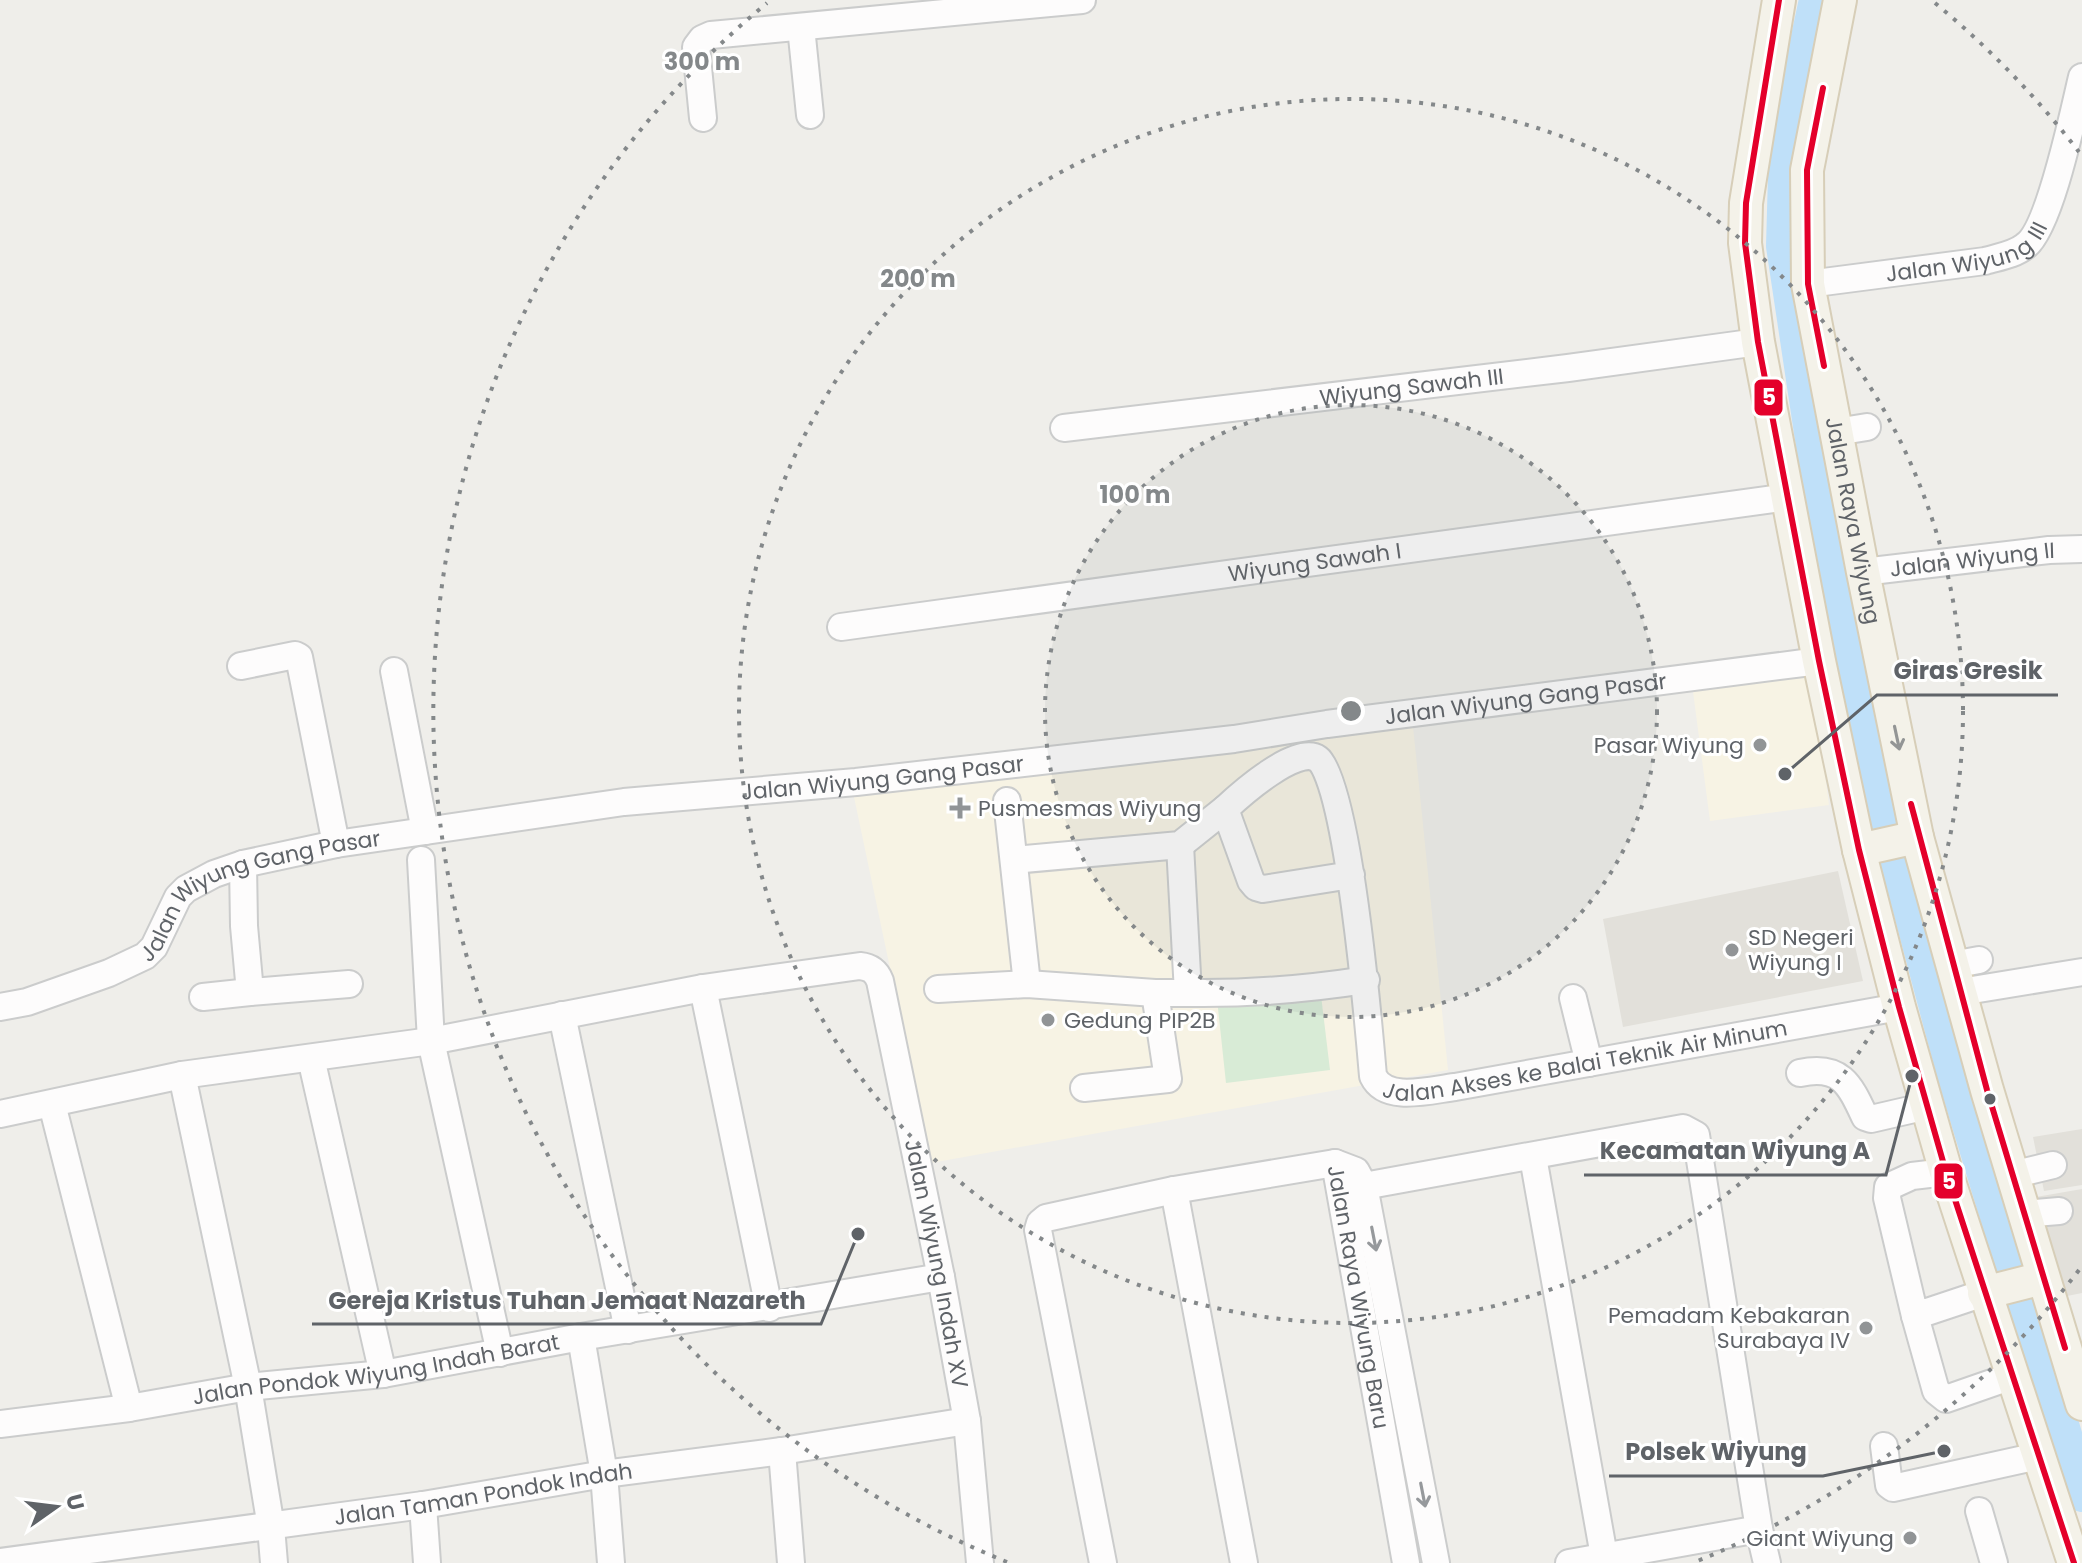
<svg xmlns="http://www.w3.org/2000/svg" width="2082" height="1563" viewBox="0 0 2082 1563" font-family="Poppins,sans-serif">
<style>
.commercial{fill:#f7f3e4}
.education{fill:#e2e0da}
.green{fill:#d8ebd6}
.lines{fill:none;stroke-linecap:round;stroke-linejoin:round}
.river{stroke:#bfe0f9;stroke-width:36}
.minor-casing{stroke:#cbcccc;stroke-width:30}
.major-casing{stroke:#d7ceb8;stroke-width:36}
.minor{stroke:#fdfcfc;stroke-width:26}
.major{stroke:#f4f2e9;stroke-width:32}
.bus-1-casing{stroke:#fff;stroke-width:12}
.bus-1{stroke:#e4002b;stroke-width:6}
.oneway{stroke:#939595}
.oneway2{stroke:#96999c}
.ring{fill:none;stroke:#84888a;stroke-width:4;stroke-dasharray:4 8}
.poi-dot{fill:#919496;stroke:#fff;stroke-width:3}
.bus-dot{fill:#5f6368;stroke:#fff;stroke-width:3}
.labels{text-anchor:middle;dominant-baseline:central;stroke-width:6;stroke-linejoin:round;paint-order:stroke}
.street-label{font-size:22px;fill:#5f6368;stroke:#fff}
.poi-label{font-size:22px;fill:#5f6368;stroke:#fff;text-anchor:end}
.centre{fill:#84888a;stroke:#fff;stroke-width:4}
.ring-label{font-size:24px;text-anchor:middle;font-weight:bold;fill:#84888a;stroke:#fff;stroke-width:6;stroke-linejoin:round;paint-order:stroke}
.leader{fill:none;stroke:#5f6368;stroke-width:3}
.callout-dot{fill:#5f6368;stroke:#fff;stroke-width:3}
.callout-label{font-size:24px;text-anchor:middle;font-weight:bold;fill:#5f6368;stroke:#fff;stroke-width:6;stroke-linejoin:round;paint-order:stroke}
.line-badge{stroke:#fff;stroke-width:3}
.badge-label{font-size:22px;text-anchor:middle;font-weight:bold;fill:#fff}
</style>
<rect width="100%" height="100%" fill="#efeeea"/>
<path class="commercial" d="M 1811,669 L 1829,805 L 1710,821 L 1692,684 Z
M 1412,716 L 1448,1070 L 931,1163 L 854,797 Z"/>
<path class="education" d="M 1838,871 L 1863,981 L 1623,1027 L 1603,919 Z
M 2082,1129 L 2082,1185 L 2044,1191 L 2033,1137 Z
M 2082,1189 L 2082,1293 L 2062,1297 L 2036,1197 Z"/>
<path class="green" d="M 1320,987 L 1330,1070 L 1226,1083 L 1217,999 Z"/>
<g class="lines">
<path class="river" d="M 1817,0 L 1787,140 L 1784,246 L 1816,459 L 1874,771 L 1955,1075 L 2082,1494"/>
<g class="minor-casing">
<g id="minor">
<path d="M 801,27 L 810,115"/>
<path d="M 703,118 L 696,47 L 702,39 L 711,35 L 1082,0"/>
<path id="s1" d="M 1808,284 L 1985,261 C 1998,257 2014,255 2025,246 C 2050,229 2074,110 2082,77"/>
<path id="s2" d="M 1064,428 L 1568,368 L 1758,342"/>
<path d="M 1836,432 L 1867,427"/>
<path id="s3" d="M 1863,572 L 2049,550 L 2082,549"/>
<path id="s4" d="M 841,627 L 1789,497"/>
<path d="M 241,666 L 295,655 L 299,657 L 336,844"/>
<path d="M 394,671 L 425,831"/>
<path d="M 1007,801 L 1027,984"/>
<path d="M 1180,845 L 1188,993 C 1248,994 1307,989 1366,980"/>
<path d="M 421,860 L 431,1041 L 500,1353"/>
<path d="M 1014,860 L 1180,845 L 1225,809"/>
<path d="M 243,864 L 244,926 L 250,992 L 349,984"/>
<path id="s5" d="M 1351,875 L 1263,889 L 1256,887 L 1251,881 L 1225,809 C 1240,795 1297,744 1318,759 C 1348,781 1369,1029 1373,1076 C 1386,1103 1430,1090 1455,1087 L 1899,1007"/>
<path d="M 1952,965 L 1979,960"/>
<path d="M 703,988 L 769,1308"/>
<path d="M 938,989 L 1027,984 L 1155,993 L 1188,993"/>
<path d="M 1960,992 L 2082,972"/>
<path d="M 203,997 L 250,992"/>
<path d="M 1573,998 L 1589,1063"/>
<path id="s6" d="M 0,1007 L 27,1002 L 109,973 L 145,956 L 154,947 L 178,897 L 186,889 L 214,874 L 243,864 L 336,844 L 624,802 L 856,782 L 1234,739 L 1327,724 L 1819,661"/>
<path d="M 562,1015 L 628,1330"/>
<path d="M 311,1058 L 383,1374"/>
<path d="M 1800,1073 C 1841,1064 1850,1085 1865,1117 L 1871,1119 L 1927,1106"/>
<path d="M 182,1075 L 248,1387 L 271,1527 L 274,1563"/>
<path d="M 1084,1088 L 1168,1079 L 1155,993"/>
<path d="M 52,1104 L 129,1408"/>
<path id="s7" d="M 0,1114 L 182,1075 L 431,1041 L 703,988 L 860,966 C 870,967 876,971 880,981 L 941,1277 L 967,1421 L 980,1563"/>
<path d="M 1533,1157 L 1604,1556"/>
<path id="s8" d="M 1335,1163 L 1406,1563"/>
<path d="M 1946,1172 L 1912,1176 L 1888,1187 L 1887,1198 L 1915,1316 L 1984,1293"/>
<path d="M 2012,1175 L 2053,1165"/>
<path d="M 1364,1186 L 1683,1128 L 1696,1135 L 1759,1529 L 1767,1563"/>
<path d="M 1174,1190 L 1244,1563"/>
<path d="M 2023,1214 L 2059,1211"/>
<path d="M 1915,1316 L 1936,1391 L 1946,1399 L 2012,1376"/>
<path d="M 581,1337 L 604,1474 L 611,1563"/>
<path id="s9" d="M 0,1424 L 129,1408 L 248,1387 L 383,1374 L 581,1337 L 941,1277"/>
<path d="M 1884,1446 L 1889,1485 L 1893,1488 L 2038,1456"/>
<path d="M 782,1451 L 791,1563"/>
<path d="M 423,1505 L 427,1563"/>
<path d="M 1979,1511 L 1994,1563"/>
<path id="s10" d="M 0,1562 L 423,1505 L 604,1474 L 782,1451 L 967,1421"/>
<path d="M 1103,1563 L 1038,1230 L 1040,1223 L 1046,1218 L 1174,1190 L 1335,1163 L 1356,1171 L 1364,1186 L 1436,1563"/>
<path d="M 1569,1563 L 1759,1529"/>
</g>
</g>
<g class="major-casing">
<g id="major">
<path d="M 1779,0 L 1746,203 L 1745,243 L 1758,342 L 1819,661 L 1859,850 L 1899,1007 L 1946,1172 L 2074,1563"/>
<path id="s11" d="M 1840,0 L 1807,170 L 1808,284 L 1863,572 L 1917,837 L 1987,1090 L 2082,1404"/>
<path d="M 1859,850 L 1917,837"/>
<path d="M 1984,1293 L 2043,1278"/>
</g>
</g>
<use href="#minor" class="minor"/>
<use href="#major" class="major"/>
<g class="bus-1-casing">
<path id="bus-1" d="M 1779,0 L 1746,203 L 1745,243 L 1758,342 L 1819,661 L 1859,850 L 1899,1007 L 1946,1172 L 2074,1563
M 1823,88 L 1807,170 L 1808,284 L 1824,366
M 1911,804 L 1987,1090 L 2065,1348"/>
</g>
<use href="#bus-1" class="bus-1"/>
</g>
<defs><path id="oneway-shaft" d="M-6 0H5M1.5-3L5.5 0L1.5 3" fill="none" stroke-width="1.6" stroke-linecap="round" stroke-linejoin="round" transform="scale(2)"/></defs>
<use class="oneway" href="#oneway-shaft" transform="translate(1897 738) rotate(78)"/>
<g class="oneway2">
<use href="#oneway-shaft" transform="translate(1374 1239) rotate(79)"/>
<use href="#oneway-shaft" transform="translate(1423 1495) rotate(79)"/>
</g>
<circle cx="1351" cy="711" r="306" fill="#84888a" fill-opacity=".12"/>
<g class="ring">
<circle cx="1351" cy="711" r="306"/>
<circle cx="1351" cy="711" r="612"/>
<path d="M2079 1270A918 918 0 0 1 1695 1562M1007 1562A918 918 0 0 1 767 3M1935 3A918 918 0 0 1 2079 152"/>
</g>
<g class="poi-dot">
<circle cx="1760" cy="745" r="8"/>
<path d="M956 796h8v8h8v8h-8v8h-8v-8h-8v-8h8z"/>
<circle cx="1732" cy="950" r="8"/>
<circle cx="1048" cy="1020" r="8"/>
<circle cx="1866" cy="1328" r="8"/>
<circle cx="1910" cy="1538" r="8"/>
</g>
<circle class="bus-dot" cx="1990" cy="1099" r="7"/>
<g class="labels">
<g class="street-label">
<text stroke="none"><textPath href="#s1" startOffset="164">Jalan Wiyung III</textPath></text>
<text stroke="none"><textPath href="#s2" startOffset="350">Wiyung Sawah III</textPath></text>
<text stroke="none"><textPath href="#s11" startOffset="528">Jalan Raya Wiyung</textPath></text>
<text stroke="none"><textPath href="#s4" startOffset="478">Wiyung Sawah I</textPath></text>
<text stroke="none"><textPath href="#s3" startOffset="110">Jalan Wiyung II</textPath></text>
<text stroke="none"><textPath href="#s6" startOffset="1590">Jalan Wiyung Gang Pasar</textPath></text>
<text stroke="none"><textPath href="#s6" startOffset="942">Jalan Wiyung Gang Pasar</textPath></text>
<text stroke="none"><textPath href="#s6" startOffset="294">Jalan Wiyung Gang Pasar</textPath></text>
<text stroke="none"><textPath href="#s5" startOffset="836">Jalan Akses ke Balai Teknik Air Minum</textPath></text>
<text stroke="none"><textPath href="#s7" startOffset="1188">Jalan Wiyung Indah XV</textPath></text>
<text stroke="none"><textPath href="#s8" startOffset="136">Jalan Raya Wiyung Baru</textPath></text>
<text stroke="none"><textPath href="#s9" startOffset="380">Jalan Pondok Wiyung Indah Barat</textPath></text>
<text stroke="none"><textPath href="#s10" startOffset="488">Jalan Taman Pondok Indah</textPath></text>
</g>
<g class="poi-label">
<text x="1744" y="745">Pasar Wiyung</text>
<text x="978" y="808" text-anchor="start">Pusmesmas Wiyung</text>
<text x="1748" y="937" text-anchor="start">SD Negeri<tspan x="1748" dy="25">Wiyung I</tspan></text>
<text x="1064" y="1020" text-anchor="start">Gedung PIP2B</text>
<text x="1850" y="1315">Pemadam Kebakaran<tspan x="1850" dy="25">Surabaya IV</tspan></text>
<text x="1894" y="1538">Giant Wiyung</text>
</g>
</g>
<circle cx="1351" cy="711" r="12" class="centre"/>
<g class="ring-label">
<text x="702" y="70">300 m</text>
<text x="918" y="287">200 m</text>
<text x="1135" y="503">100 m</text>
</g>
<path class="leader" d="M1785 774L1877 695H2058M1912 1076L1886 1175H1584M858 1234L821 1324H312M1944 1451L1823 1476H1609"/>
<g class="callout-dot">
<circle cx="1785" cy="774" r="8"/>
<circle cx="1912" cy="1076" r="8"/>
<circle cx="858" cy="1234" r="8"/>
<circle cx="1944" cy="1451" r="8"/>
</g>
<g class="callout-label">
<text x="1968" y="679">Giras Gresik</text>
<text x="1735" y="1159">Kecamatan Wiyung A</text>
<text x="567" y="1309">Gereja Kristus Tuhan Jemaat Nazareth</text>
<text x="1716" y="1460">Polsek Wiyung</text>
</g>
<g class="line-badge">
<rect x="1753" y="378" width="31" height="39" rx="8" fill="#e4002b"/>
<rect x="1933" y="1162" width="31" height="38" rx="8" fill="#e4002b"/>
</g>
<g class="badge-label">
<text x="1769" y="405">5</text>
<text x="1949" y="1189">5</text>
</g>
<g transform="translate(56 1507) rotate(76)" stroke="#ffffff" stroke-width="6" paint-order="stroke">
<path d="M0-6L14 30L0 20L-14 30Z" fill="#5f6368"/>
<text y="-12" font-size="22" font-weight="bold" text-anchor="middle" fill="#5f6368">U</text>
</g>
</svg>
